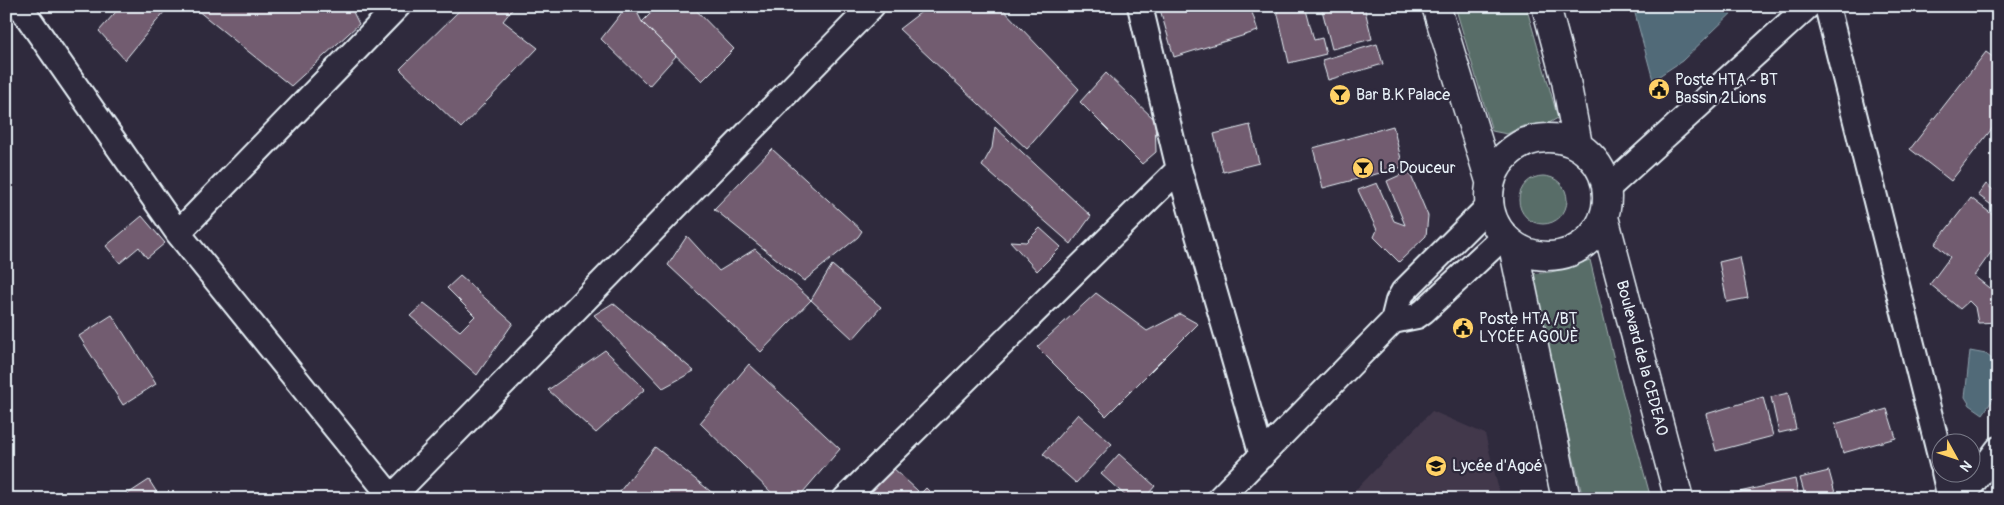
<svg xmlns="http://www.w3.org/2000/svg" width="2004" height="505" viewBox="0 0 2004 505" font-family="Pangolin,sans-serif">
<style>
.built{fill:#43394c}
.green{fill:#586d67;stroke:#a0afb0}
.water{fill:#516a78;stroke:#8da0ab}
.building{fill:#725b6f;stroke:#e8f1f8}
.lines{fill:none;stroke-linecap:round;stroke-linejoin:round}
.minor-casing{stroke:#e8f1f8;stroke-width:28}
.primary-casing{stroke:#e8f1f8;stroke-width:31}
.minor{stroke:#2f2a3d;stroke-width:24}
.primary{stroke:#2f2a3d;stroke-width:28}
.labels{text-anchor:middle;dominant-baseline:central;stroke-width:4.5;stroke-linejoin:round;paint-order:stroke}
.poi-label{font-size:16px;fill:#e8f1f8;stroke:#2f2a3d;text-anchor:start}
.street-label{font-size:16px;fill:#e8f1f8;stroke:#2f2a3d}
</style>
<rect width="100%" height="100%" fill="#2f2a3d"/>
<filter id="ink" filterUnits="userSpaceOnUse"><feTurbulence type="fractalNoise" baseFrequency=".02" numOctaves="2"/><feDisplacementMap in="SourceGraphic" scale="10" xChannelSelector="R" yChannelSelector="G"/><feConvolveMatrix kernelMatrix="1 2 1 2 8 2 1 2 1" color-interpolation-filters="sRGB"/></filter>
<g filter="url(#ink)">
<path class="built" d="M 1432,411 L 1485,434 L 1501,499 L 1347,499 Z"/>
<path class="green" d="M 1455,6 L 1526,6 L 1558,118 L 1549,123 L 1523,126 L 1507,134 L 1492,131 Z
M1519 200a24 24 0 1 1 48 0a24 24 0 1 1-48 0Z
M 1590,260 L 1618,376 L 1651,499 L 1583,499 L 1531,274 L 1551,272 Z"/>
<path class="water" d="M 1633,6 L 1739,6 L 1682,61 L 1653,80 Z
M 1970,351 L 1986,354 L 1998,364 L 1998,392 L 1983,414 L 1970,405 L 1965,397 Z"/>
<path class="building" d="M 121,6 L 169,6 L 125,60 L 99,31 Z
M 192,6 L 355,6 L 352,10 L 359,24 L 291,86 Z
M 464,6 L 515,6 L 503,21 L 538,48 L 461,128 L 400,69 Z
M 627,6 L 634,6 L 642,22 L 676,56 L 649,86 L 601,39 Z
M 658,6 L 692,6 L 734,49 L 702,81 L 642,22 Z
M 929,6 L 1000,6 L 1079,89 L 1027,149 L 899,29 Z
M 1159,6 L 1250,6 L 1258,31 L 1174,57 Z
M 1276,6 L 1305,6 L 1314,40 L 1322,38 L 1326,54 L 1289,63 Z
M 1321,6 L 1364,6 L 1372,39 L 1332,49 Z
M 1377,44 L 1383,64 L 1328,80 L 1322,60 Z
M 1986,52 L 1998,61 L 1998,121 L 1951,181 L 1910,149 Z
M 1106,73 L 1155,120 L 1156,152 L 1142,164 L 1080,102 Z
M 1250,125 L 1259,163 L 1223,172 L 1214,134 Z
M 1393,126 L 1403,167 L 1323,188 L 1313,148 Z
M 995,127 L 1091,216 L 1071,244 L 982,166 L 992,148 Z
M 772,149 L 862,231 L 858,237 L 804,281 L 714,209 Z
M 1409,171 L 1428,216 L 1426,236 L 1399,262 L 1374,237 L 1377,230 L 1358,190 L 1377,183 L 1394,221 L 1405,225 L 1387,181 Z
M 1986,184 L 1998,194 L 1998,202 L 1994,207 L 1978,195 Z
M 1971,198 L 1998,219 L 1998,253 L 1996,254 L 1992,251 L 1974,276 L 1998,295 L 1998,322 L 1978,323 L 1975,307 L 1969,301 L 1960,309 L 1930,284 L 1950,257 L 1935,244 Z
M 142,216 L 165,243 L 147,258 L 139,247 L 120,263 L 106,246 Z
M 1040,228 L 1061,247 L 1037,271 L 1010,241 L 1026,242 Z
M 687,236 L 719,271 L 755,249 L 811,300 L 761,352 L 668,265 Z
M 1740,257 L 1748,298 L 1727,302 L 1719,262 Z
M 832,265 L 881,307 L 853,339 L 811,300 Z
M 460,276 L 513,323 L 477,375 L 410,316 L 424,303 L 460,331 L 475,316 L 447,288 Z
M 1096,293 L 1147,331 L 1180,314 L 1198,324 L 1106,416 L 1037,347 Z
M 613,303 L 694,371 L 663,388 L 594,315 Z
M 112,315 L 156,384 L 123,405 L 79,336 Z
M 605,350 L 645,389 L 596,433 L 548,390 Z
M 749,364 L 840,449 L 797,499 L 778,499 L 700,423 Z
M 1788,393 L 1796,429 L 1779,433 L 1771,397 Z
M 1763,397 L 1773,436 L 1716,451 L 1706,414 Z
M 1887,409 L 1896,438 L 1843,453 L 1835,424 Z
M 1078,414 L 1112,444 L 1076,483 L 1043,454 Z
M 655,447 L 720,499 L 630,499 L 620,491 Z
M 1119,454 L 1155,486 L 1144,499 L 1129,499 L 1101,474 Z
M 891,466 L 918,491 L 911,499 L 860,499 Z
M 1829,471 L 1835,493 L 1806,499 L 1800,478 Z
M 1795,479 L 1799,499 L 1733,499 L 1731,494 Z
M 149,480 L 161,499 L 120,499 Z
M 926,488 L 937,499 L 915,499 Z"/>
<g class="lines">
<g class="minor-casing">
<path id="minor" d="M 20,6 L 178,233 L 393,499
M 1140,6 L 1179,169 L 1262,456
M 1827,6 L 1942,464
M 1608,188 L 1808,6
M 178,233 L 398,6
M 1393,321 L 1417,316 L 1424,311 L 1503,237
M 1944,472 L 1950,499
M 392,497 L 872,6
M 845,499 L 1179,169
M 1219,499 L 1393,321 L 1398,301 L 1403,292 L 1488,207
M 1961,499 L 1998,449"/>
</g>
<g class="primary-casing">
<path id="primary" d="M 1436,6 L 1490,181
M 1546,6 L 1566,81 L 1578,145
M1489 197a59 59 0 1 1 118 0a59 59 0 1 1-118 0Z
M 1604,217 L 1679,499
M 1513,246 L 1566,499"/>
</g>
<use href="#minor" class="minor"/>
<use href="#primary" class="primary"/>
</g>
</g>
<defs>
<g id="civic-disc" transform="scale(1.125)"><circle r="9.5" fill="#ffd166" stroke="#2f2a3d"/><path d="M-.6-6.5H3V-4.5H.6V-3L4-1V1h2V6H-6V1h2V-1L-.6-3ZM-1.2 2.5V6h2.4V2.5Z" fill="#111"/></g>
<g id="bar-disc" transform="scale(1.125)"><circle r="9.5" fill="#ffd166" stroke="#2f2a3d"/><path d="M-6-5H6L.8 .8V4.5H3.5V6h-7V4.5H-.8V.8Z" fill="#111"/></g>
<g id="school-disc" transform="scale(1.125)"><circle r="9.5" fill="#ffd166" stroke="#2f2a3d"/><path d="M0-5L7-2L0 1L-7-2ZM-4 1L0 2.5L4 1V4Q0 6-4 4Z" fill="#111"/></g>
</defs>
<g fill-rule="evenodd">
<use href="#civic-disc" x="1659" y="89"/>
<use href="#bar-disc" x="1340" y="95"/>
<use href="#bar-disc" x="1363" y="168"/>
<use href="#civic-disc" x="1463" y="328"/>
<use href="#school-disc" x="1436" y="466"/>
</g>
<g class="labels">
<g class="poi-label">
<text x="1675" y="80">Poste HTA - BT<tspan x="1675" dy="18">Bassin 2Lions</tspan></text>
<text x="1356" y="95">Bar B.K Palace</text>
<text x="1379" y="168">La Douceur</text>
<text x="1479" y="319">Poste HTA /BT<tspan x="1479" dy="18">LYCÉE AGOUÈ</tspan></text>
<text x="1452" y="466">Lycée d'Agoé</text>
</g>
<g class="street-label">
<text transform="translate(1642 358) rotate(75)">Boulevard de la CEDEAO</text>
</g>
</g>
<rect width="2004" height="505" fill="none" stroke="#2f2a3d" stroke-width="25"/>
<rect x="12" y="12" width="1979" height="480" fill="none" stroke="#e8f1f8" stroke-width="2" filter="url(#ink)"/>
<g transform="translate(1956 458) rotate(130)"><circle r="24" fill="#2f2a3d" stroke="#797a88"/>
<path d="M0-4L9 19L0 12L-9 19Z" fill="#ffd166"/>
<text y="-8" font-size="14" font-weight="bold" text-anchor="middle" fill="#e8f1f8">N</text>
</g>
</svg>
